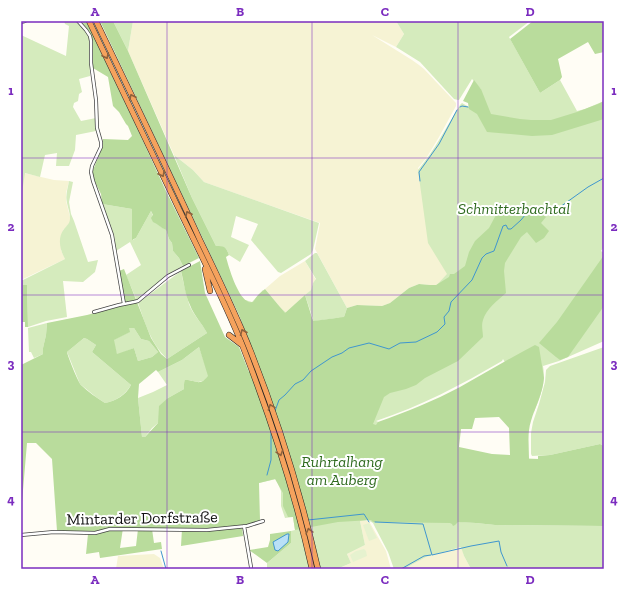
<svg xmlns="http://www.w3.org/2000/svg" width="625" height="590" viewBox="0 0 625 590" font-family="'Zilla Slab',serif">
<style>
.farmland{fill:#f6f3d4}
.green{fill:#d5ebbd}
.forest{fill:#b9dc9c;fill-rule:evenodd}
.pitch{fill:#e6f2cf}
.water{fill:#b9e0f7;stroke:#3f96cf}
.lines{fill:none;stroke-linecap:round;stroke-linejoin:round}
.stream{stroke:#3f96cf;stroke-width:1}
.street-casing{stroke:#444;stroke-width:4}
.highway-casing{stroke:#222;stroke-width:6}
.street{stroke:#fff;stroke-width:2.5}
.highway{stroke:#f5a25d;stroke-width:5}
.oneway{stroke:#8e613b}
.grid{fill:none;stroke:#7b2cbf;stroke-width:1;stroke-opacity:0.55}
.labels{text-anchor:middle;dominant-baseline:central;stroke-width:4;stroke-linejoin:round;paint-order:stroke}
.park-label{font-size:16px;font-style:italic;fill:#2f6b1f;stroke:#fff}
.street-label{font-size:16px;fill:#111;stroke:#fff}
.neatline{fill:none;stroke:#7b2cbf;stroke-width:1.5}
.grid-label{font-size:13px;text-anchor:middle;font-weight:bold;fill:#7b2cbf}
</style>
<rect width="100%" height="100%" fill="#fffdf5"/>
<path class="farmland" d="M 133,21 L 154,22 L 155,21 L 396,21 L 404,34 L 396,47 L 372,35 L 412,60 L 419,65 L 424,69 L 456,103 L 456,106 L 439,137 L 427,157 L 418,168 L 449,269 L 449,277 L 436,285 L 430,285 L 419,284 L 409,288 L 390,303 L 382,306 L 357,305 L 347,308 L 315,249 L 320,223 L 204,182 L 193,170 L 174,155 L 128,51 Z
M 24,173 L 54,180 L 69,181 L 66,193 L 66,201 L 70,217 L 70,223 L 63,230 L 61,250 L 65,259 L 21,280 L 21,199 Z
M 305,261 L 316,280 L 313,283 L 311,290 L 285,313 L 265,289 L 280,276 Z
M 360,521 L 368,521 L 370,523 L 386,551 L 391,569 L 343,569 L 342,567 L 351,563 L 347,554 L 365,545 Z
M 462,547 L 464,556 L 471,569 L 404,569 L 426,557 Z
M 154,554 L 160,558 L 164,569 L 116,569 L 118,556 Z"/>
<path class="green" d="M 64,21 L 77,21 L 86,31 L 89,37 L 90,76 L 79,79 L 82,92 L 79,94 L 78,101 L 74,103 L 73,107 L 81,121 L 96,118 L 96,131 L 76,135 L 75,150 L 69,166 L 56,166 L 57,153 L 45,155 L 40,177 L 25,173 L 21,199 L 21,35 L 66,56 L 69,26 L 65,24 Z
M 113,21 L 133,21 L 128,51 Z
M 396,21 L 530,21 L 509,37 L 540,93 L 560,80 L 577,111 L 585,109 L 604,101 L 604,247 L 601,251 L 604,253 L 604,341 L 559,361 L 543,366 C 546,382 540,398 534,412 L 502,416 L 513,375 L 503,359 L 502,361 C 461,385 421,406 376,421 L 432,443 L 494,456 L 539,459 L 461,522 L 476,523 L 495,525 L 604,526 L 603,569 L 471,569 L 464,556 L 461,547 L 426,557 L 404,569 L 394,569 L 388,552 L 376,529 L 373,523 L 368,520 L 360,521 L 365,545 L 347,554 L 351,563 L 337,569 L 267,569 L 267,563 L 291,543 L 291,531 L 295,530 L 293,517 L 285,518 L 281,506 L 281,491 L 276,479 L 259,483 L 257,473 L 269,392 L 242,299 L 252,302 L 263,290 L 274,302 L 302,327 L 313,319 L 305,295 L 311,290 L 313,283 L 316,279 L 305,261 L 315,253 L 317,253 L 347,308 L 344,317 L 315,321 L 321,322 L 390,306 L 433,289 L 447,274 L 428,243 L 418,170 C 435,150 446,127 460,105 L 462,103 L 469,107 L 479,110 L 481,89 L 472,79 L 459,100 L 458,100 L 454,99 L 420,62 L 396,47 L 404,34 Z
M 174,155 L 193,170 L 204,182 L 319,223 L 313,250 L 311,254 L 281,273 L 278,272 L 251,240 L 258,224 L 236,216 L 231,237 L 249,245 L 240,262 L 229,255 C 226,247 225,247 216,246 L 192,198 Z
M 69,181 L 73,182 L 69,202 L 71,214 L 74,221 L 88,262 L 98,260 L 95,272 L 83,282 L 63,281 L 67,317 L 46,321 L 28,327 L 27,285 L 23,285 L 23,280 L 65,259 C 60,250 57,238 64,229 C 67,225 70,224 70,218 C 70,213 68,208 67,203 C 65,195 68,188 69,181 Z
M 102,204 L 132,209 L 133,240 L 136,238 L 151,211 C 154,219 158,226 166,230 L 169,239 L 172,243 L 173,251 L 179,258 L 183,266 L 167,275 L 137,301 L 126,275 L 141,265 L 130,242 L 116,251 L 114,235 Z
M 181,271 C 183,282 186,293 189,304 C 193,315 202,323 207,333 L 167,359 C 151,344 145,323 138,303 Z
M 47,323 L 46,335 L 43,348 L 43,354 L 34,358 L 31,352 L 29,352 L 28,328 Z
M 129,328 L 134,328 L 141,339 L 149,341 L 158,352 L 152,357 L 138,361 L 134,348 L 117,355 L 113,340 L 129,332 Z
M 84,338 L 87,339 L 96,345 L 92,352 L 131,385 C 125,395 116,401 105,403 L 96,397 L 80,384 L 67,352 Z
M 199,347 L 209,376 C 202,383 199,383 189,380 L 184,384 L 184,389 L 168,398 L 158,423 L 152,428 L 145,437 L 142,437 L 138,398 L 153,392 L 167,385 L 158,372 L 182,360 Z
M 604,347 L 604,446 L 600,444 L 550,455 L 532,456 L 531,454 L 531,433 L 533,422 L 539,404 L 545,382 L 546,370 L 550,366 Z"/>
<path class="forest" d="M 81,21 L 86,21 L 137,128 L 165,189 L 199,258 L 183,266 L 179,258 L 173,251 L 172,243 L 169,239 L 166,230 C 161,228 158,224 153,222 L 151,218 L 153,215 L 151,211 L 136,238 L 132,240 L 132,209 L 102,204 L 101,194 L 94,180 L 93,174 L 93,170 L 102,148 L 103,139 L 128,140 L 132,136 L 128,126 L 126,124 L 119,112 L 113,106 L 108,77 L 93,68 C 91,58 94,47 92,38 C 90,31 85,26 81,21 Z
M 100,21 L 113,21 L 128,51 L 192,198 L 216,246 C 225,246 226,247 229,255 L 226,257 C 229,268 237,295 247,301 C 249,303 250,302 253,302 L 258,295 L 265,289 L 285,313 L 305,295 L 313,321 L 344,317 L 347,308 L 357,305 L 382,306 L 390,303 L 409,288 L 419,284 L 430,285 L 436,285 L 449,277 L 450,274 L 454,274 L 465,266 L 469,252 L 475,241 L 489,228 L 497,213 L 503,208 L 528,214 L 534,209 L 546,217 L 541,223 L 549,231 L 544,238 L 536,243 L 527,232 L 521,237 L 505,263 L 504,271 L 506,293 C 498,300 486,309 483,320 C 481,325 483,332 483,337 L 458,361 L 425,378 L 416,385 L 406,389 L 390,393 L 384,397 L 373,424 L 376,425 L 378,422 C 406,412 434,401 460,387 C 485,373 510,358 535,345 L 539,347 L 544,378 C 543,393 535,407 531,421 C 527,433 529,446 529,459 L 538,459 L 538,456 L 550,455 L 600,444 L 604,446 L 604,526 L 495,525 L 476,523 L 458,522 L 455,525 L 453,526 L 452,524 L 450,523 L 373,522 L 371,520 L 338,522 L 295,530 L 293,517 L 288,517 L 283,506 L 283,493 L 275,479 L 259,483 L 260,520 C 255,524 248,525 242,526 L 243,536 L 181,546 L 182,529 L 152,529 L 154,543 L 161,542 L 162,549 L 100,558 L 99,552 L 86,554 L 88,534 L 57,531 L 52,459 L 36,443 L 27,443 L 22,502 L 21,502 L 21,365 L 43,354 L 43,348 L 46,335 L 47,323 L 87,315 L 125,305 L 119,271 L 124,269 L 151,338 L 161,354 L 167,359 L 207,333 C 202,323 194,316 190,305 C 185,295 184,282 181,271 L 200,261 L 205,293 L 225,337 L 239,347 L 249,372 L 259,368 L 239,315 ZM 129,328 L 134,328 L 141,339 L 149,341 L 158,352 L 152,357 L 138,361 L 134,348 L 117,354 L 114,340 L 130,332 ZM 84,338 L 87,339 L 96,345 L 92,352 L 131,385 C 126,395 116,401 105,403 C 97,398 88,392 81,385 C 78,382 68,357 67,352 ZM 199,347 L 208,376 C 199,387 197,380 185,380 L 184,384 L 184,389 L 168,398 L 159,406 L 158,423 L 145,437 L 142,437 L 138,398 L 139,384 L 156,370 L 158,372 L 182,360 ZM 499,417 L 509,428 L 510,455 L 492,454 L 459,447 L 461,429 L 472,429 L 475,418 ZM 123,528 L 138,529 L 136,546 L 120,548 Z
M 533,21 L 604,21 L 604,52 L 595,54 L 588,42 L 558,59 L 562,77 L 560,80 L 540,93 L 510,39 Z
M 474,80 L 481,89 L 491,114 L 520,119 L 531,120 L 551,120 L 577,112 L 598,104 L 604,101 L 604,119 L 552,135 L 532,136 L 487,132 L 477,114 L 469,109 L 468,103 L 463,101 Z
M 604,255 L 604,306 L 568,357 L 560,360 L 556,357 L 539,343 L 557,322 Z
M 21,280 L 23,280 L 23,285 L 27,285 L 28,327 L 25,327 L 25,322 L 21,322 Z
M 291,531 L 291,543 L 267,563 L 249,550 L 268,547 L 270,540 L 270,534 Z"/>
<path class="pitch" d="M 369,523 L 377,538 L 369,541 L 363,525 Z
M 364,549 L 366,551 L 367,556 L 353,562 L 350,555 L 356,551 Z"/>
<path class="water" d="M 287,534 L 289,534 L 288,542 L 278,551 L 275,550 L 273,542 Z"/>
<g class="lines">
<path class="stream" d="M 460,107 L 462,106 L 468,107
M 420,181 L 419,172 L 439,144 L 457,110
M 560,207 L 588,187 L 604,178
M 275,411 L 279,400 L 285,395 L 295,384 L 303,380 L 311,371 L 332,357 L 342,353 L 349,348 L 369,343 L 389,349 L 400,343 L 416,342 L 437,332 L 445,324 L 444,317 L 449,311 L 451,302 L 472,280 L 482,258 L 486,254 L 494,251 L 503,226 L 506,225 L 508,229 L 511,229 L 521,220 L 530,209 L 536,207 L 546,210 L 555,209
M 267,475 L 271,460 L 271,431
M 308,520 L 364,514 L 369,522
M 375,522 L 423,524 L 432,555 L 471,546 L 499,541 L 501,552 L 507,566
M 161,551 L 166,569
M 401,569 L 424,556 L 431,555"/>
<g class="street-casing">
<path id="street" d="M 78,21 L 86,30 L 90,36 L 91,41 L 91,63 L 96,100 L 97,128 L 101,142 L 101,147 L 92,166 L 91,172 L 93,181 L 112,235 L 124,304
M 21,22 L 25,21
M 94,312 L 119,305 L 134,302 L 138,301 L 168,276 L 189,265
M 244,526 L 251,567
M 21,535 L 54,532 L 95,533 L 110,529 L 207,530 L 247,526 L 263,521"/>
</g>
<g class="highway-casing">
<path id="highway" d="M 89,21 C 118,81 146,141 175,201 C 198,249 223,297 243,347 C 271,419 295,493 312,569
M 96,21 C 131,94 166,166 200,240 C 218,277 236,314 251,352 C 279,423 301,495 318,569
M 205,269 L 210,291
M 229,335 L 242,345"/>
</g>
<use href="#street" class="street"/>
<use href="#highway" class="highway"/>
</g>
<defs><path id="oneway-chevron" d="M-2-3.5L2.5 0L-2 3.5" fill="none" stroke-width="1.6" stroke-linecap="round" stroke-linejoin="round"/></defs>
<g class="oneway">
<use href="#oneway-chevron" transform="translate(106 56) rotate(65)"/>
<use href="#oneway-chevron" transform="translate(132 97) rotate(-115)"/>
<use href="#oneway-chevron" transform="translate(162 174) rotate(64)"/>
<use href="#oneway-chevron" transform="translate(188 214) rotate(-115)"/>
<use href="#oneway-chevron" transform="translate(243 332) rotate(-113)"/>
<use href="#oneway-chevron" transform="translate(271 407) rotate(-110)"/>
<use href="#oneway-chevron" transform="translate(280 453) rotate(72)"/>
<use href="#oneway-chevron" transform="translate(309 531) rotate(-104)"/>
</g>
<path class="grid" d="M 167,21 L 167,569M 312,21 L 312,569M 458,21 L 458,569M 21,158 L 604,158M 21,295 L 604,295M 21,432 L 604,432"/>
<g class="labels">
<g class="park-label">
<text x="514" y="208">Schmitterbachtal</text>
<text x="342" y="461">Ruhrtalhang<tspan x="342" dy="18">am Auberg</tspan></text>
</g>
<g class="street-label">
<text transform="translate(142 518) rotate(-1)">Mintarder Dorfstraße</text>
</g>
</g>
<rect width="625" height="590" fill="none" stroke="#ffffff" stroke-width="44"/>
<rect x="22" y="22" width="581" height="546" class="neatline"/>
<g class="grid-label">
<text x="95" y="16">A</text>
<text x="240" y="16">B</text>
<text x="385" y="16">C</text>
<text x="530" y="16">D</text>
<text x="11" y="95">1</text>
<text x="614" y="95">1</text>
<text x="11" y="231">2</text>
<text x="614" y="231">2</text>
<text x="11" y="368">3</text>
<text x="614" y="368">3</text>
<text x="11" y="504">4</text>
<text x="614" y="504">4</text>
<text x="95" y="584">A</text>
<text x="240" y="584">B</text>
<text x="385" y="584">C</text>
<text x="530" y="584">D</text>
</g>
</svg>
